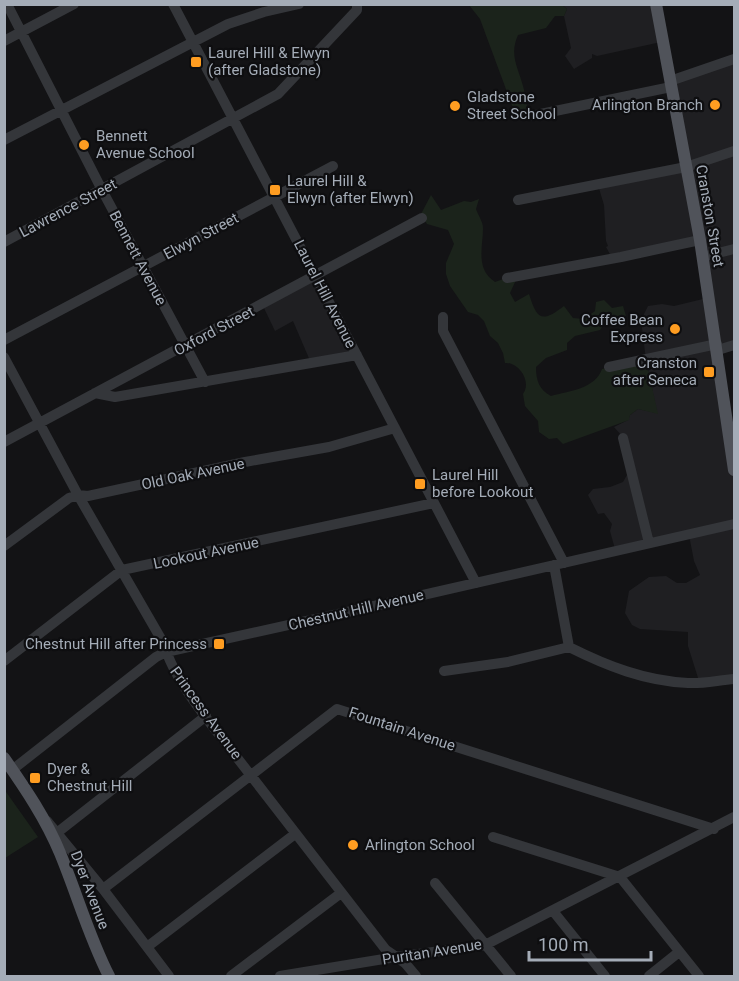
<svg xmlns="http://www.w3.org/2000/svg" width="739" height="981" viewBox="0 0 739 981" font-family="Roboto,sans-serif">
<style>
.built{fill:#1f1f22}
.green{fill:#1b231b}
.lines{fill:none;stroke-linecap:round;stroke-linejoin:round}
.minor{stroke:#34363a;stroke-width:10}
.major{stroke:#50535a;stroke-width:12}
.poi-dot{fill:#ff9d21;stroke:#0e0e10;stroke-width:2}
.labels{text-anchor:middle;dominant-baseline:central;stroke-width:4.5;stroke-linejoin:round;paint-order:stroke}
.poi-label{font-size:15px;fill:#a4acb7;stroke:#0e0e10;text-anchor:start}
.street-label{font-size:15px;fill:#a4acb7;stroke:#0e0e10}
</style>
<rect width="100%" height="100%" fill="#131315"/>
<path class="built" d="M 562,5 L 656,5 L 661,42 L 597,56 L 592,54 L 592,58 L 574,69 L 565,56 L 571,48 L 564,16 L 567,9 Z
M 734,63 L 734,350 L 720,354 L 734,468 L 734,678 L 699,681 L 688,646 L 688,632 L 640,629 L 632,625 L 625,613 L 629,591 L 649,577 L 666,576 L 677,583 L 686,583 L 700,575 L 694,561 L 689,535 L 615,549 L 610,531 L 612,524 L 604,513 L 598,514 L 588,495 L 593,489 L 610,487 L 623,482 L 632,466 L 628,443 L 614,427 L 628,420 L 630,415 L 638,409 L 657,413 L 646,360 L 641,320 L 648,306 L 662,304 L 674,306 L 707,298 L 699,241 L 612,258 L 606,247 L 608,246 L 606,241 L 604,205 L 598,185 L 683,167 L 674,75 Z
M 316,278 L 355,354 L 311,363 L 293,321 L 275,331 L 263,306 Z"/>
<path class="green" d="M 469,5 L 562,5 L 567,9 L 564,16 L 555,16 L 546,28 L 518,35 C 509,55 518,67 523,86 C 526,96 525,104 530,114 L 513,108 L 480,19 Z
M 431,195 L 441,210 L 464,201 L 471,202 L 479,199 L 476,209 C 478,215 483,222 483,228 C 483,247 475,269 495,282 L 514,275 L 516,280 L 510,293 L 515,302 L 529,294 C 537,320 542,323 564,306 L 573,318 L 584,319 L 595,311 L 596,302 L 604,300 L 612,308 L 623,306 L 626,316 L 608,319 L 600,330 L 575,336 L 567,343 L 567,350 L 546,358 L 536,367 C 536,380 539,390 551,396 C 569,391 595,389 602,369 L 646,360 L 658,414 L 638,409 L 630,415 L 629,420 L 563,444 L 557,438 L 549,439 L 539,432 L 538,421 L 525,406 L 523,394 C 532,382 519,362 505,363 L 503,353 L 498,343 L 490,336 L 484,321 L 478,315 L 468,312 L 450,286 L 446,274 L 446,263 L 454,244 L 448,230 L 427,224 L 421,214 Z
M 4,789 L 38,837 L 5,858 L 4,858 Z"/>
<g class="lines">
<path class="minor" d="M 7,4 L 102,190 L 205,382
M 173,4 L 476,583
M 4,41 L 74,4
M 670,81 L 734,59
M 531,116 L 671,87
M 4,140 L 228,24 L 264,12 L 299,4
M 518,200 L 686,167 L 734,151
M 4,242 L 278,94 L 357,10 L 357,4
M 702,257 L 734,249
M 507,278 L 621,257 L 700,240
M 443,317 L 443,331 L 564,563
M 4,340 L 333,166
M 718,350 L 734,345
M 4,357 L 78,495 L 164,644 C 174,681 211,724 235,755 C 285,820 335,885 386,950 L 405,963 L 416,976
M 609,367 L 717,344
M 95,393 L 115,397 L 357,355
M 623,438 L 649,543
M 4,442 L 422,218
M 4,546 L 69,498 L 78,495 L 88,496 L 245,462 L 329,447 L 395,428
M 554,565 L 569,647
M 569,647 C 607,666 645,681 688,683 C 703,684 719,680 734,679
M 4,661 L 122,570 L 434,503
M 444,671 L 508,662 L 569,647
M 12,770 L 156,657 L 166,652 L 401,600 L 734,524
M 47,821 L 103,889 L 169,976
M 58,832 L 206,716
M 493,837 L 620,877 L 699,976
M 435,883 L 511,976
M 103,889 L 337,709 L 714,829
M 553,911 L 605,976
M 147,947 L 295,834
M 231,976 L 341,893
M 280,976 L 396,957 L 485,945 L 734,817
M 649,976 L 679,952"/>
<path class="major" d="M 656,4 L 700,240 L 734,470
M 4,758 C 25,788 46,819 60,853 C 77,894 89,937 109,976"/>
</g>
<g class="poi-dot">
<rect x="190" y="56" width="12" height="12" rx="3"/>
<circle cx="715" cy="105" r="6"/>
<circle cx="455" cy="106" r="6"/>
<circle cx="84" cy="145" r="6"/>
<rect x="269" y="184" width="12" height="12" rx="3"/>
<circle cx="675" cy="329" r="6"/>
<rect x="703" y="366" width="12" height="12" rx="3"/>
<rect x="414" y="478" width="12" height="12" rx="3"/>
<rect x="213" y="638" width="12" height="12" rx="3"/>
<rect x="29" y="772" width="12" height="12" rx="3"/>
<circle cx="353" cy="845" r="6"/>
</g>
<g class="labels">
<g class="poi-label">
<text x="208" y="53">Laurel Hill &amp; Elwyn<tspan x="208" dy="17">(after Gladstone)</tspan></text>
<text x="467" y="97">Gladstone<tspan x="467" dy="17">Street School</tspan></text>
<text x="703" y="105" text-anchor="end">Arlington Branch</text>
<text x="96" y="136">Bennett<tspan x="96" dy="17">Avenue School</tspan></text>
<text x="287" y="181">Laurel Hill &amp;<tspan x="287" dy="17">Elwyn (after Elwyn)</tspan></text>
<text x="663" y="320" text-anchor="end">Coffee Bean<tspan x="663" dy="17">Express</tspan></text>
<text x="697" y="363" text-anchor="end">Cranston<tspan x="697" dy="17">after Seneca</tspan></text>
<text x="432" y="475">Laurel Hill<tspan x="432" dy="17">before Lookout</tspan></text>
<text x="207" y="644" text-anchor="end">Chestnut Hill after Princess</text>
<text x="47" y="769">Dyer &amp;<tspan x="47" dy="17">Chestnut Hill</tspan></text>
<text x="365" y="845">Arlington School</text>
</g>
<g class="street-label">
<text transform="translate(68 208) rotate(-28)">Lawrence Street</text>
<text transform="translate(710 216) rotate(80)">Cranston Street</text>
<text transform="translate(201 236) rotate(-28)">Elwyn Street</text>
<text transform="translate(138 258) rotate(62)">Bennett Avenue</text>
<text transform="translate(325 294) rotate(63)">Laurel Hill Avenue</text>
<text transform="translate(214 331) rotate(-28)">Oxford Street</text>
<text transform="translate(193 474) rotate(-12)">Old Oak Avenue</text>
<text transform="translate(206 553) rotate(-12)">Lookout Avenue</text>
<text transform="translate(356 610) rotate(-13)">Chestnut Hill Avenue</text>
<text transform="translate(206 713) rotate(54)">Princess Avenue</text>
<text transform="translate(402 729) rotate(18)">Fountain Avenue</text>
<text transform="translate(90 890) rotate(69)">Dyer Avenue</text>
<text transform="translate(432 952) rotate(-9)">Puritan Avenue</text>
</g>
</g>
<rect width="739" height="981" fill="none" stroke="#a4acb7" stroke-width="12"/>
<path d="M529 951v9h122v-9" fill="none" stroke="#a4acb7" stroke-width="3"/>
<text x="538" y="951" font-size="18" fill="#a4acb7" stroke="#0e0e10" stroke-width="4.5" paint-order="stroke">100 m</text>
</svg>
